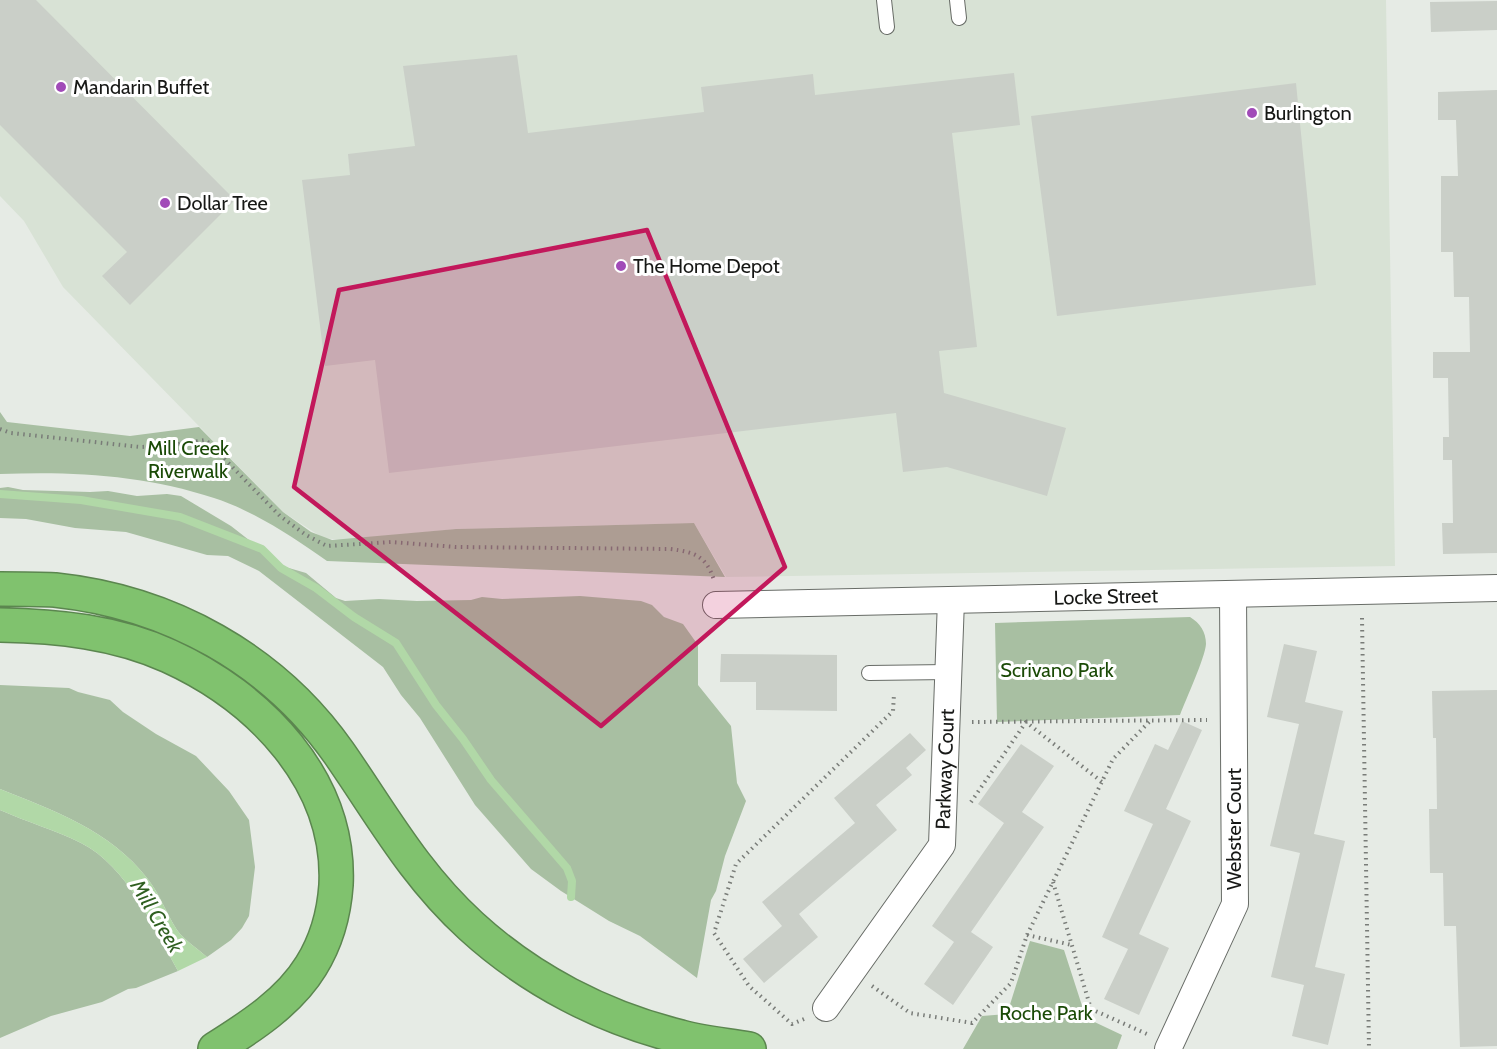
<svg xmlns="http://www.w3.org/2000/svg" width="1497" height="1049" viewBox="0 0 1497 1049" font-family="Cabin,sans-serif">
<style>
.built{fill:#d8e2d5}
.green{fill:#a8bfa2}
.water{fill:#b1d8a7}
.lines{fill:none;stroke-linecap:round;stroke-linejoin:round}
.stream{stroke:#b1d8a7;stroke-width:8}
.building{fill:#cacfc8}
.service-casing{stroke:#686c67;stroke-width:16}
.minor-casing{stroke:#686c67;stroke-width:28}
.motorway-casing{stroke:#5b864f;stroke-width:36}
.path{stroke:#797c78;stroke-width:4;stroke-dasharray:1.5 4.5;stroke-linecap:butt}
.service{stroke:#fff;stroke-width:14}
.minor{stroke:#fff;stroke-width:26}
.motorway{stroke:#80c26e;stroke-width:33}
.marked{fill:#c2185b;fill-opacity:0.2;stroke:#c2185b;stroke-width:4.5;stroke-linejoin:round}
.poi-dot{fill:#a14bb8;stroke:#fff;stroke-width:2}
.labels{text-anchor:middle;dominant-baseline:central;stroke-width:6;stroke-linejoin:round;paint-order:stroke}
.poi-label{font-size:20px;fill:#171816;stroke:#fff;text-anchor:start}
.park-label{font-size:20px;fill:#1a4a06;stroke:#fff}
.street-label{font-size:20px;fill:#171816;stroke:#fff}
.water-label{font-size:21px;font-style:italic;fill:#2f5f20;stroke:#fff}
</style>
<rect width="100%" height="100%" fill="#e6ebe5"/>
<path class="built" d="M 0,0 L 1386,0 L 1395,566 L 726,577 L 694,523 L 456,529 L 343,540 L 323,538 L 283,512 L 63,287 L 24,221 L 0,196 Z"/>
<path class="green" d="M 0,412 L 7,422 L 130,436 L 199,427 L 283,512 L 311,532 L 332,540 L 456,529 L 694,523 L 725,577 L 327,561 C 293,537 254,511 214,498 C 145,475 73,471 0,474 Z
M 8,487 L 23,490 L 90,492 L 108,491 L 137,496 L 167,494 L 181,496 L 231,526 L 282,566 L 306,573 L 336,598 L 345,601 L 379,599 L 417,601 L 471,600 L 482,597 L 502,599 L 580,596 L 641,601 L 652,605 L 664,617 L 683,624 L 698,645 L 698,685 L 731,726 L 737,783 L 746,801 L 725,856 L 716,891 L 711,900 L 697,978 L 640,936 L 609,921 L 561,891 L 531,869 L 475,805 L 420,718 L 401,695 L 383,667 L 259,571 L 228,556 L 207,555 L 126,532 L 75,528 L 26,519 L 0,518 L 0,488 Z
M 1190,617 C 1200,623 1206,632 1206,644 C 1205,658 1186,699 1180,715 L 997,722 L 995,623 Z
M 0,685 L 69,688 L 78,692 L 110,700 L 123,712 L 156,734 L 196,756 L 229,791 L 249,820 L 255,867 L 249,916 L 242,928 L 231,940 L 207,957 C 198,949 184,940 177,930 C 166,913 160,894 147,878 C 111,831 53,810 0,789 Z
M 0,810 C 27,822 55,830 81,843 C 127,866 154,928 178,971 L 136,988 L 128,989 L 102,1002 L 51,1016 L 0,1038 Z
M 1030,941 L 1064,950 L 1086,1018 L 1122,1035 L 1117,1049 L 963,1049 L 982,1016 L 1007,1014 Z"/>
<path class="water" d="M 0,789 C 53,810 111,831 147,878 C 160,894 166,913 177,930 C 184,940 198,949 207,957 L 178,971 C 154,928 127,866 81,843 C 55,830 27,822 0,810 Z"/>
<g class="lines">
<path class="stream" d="M 0,494 L 81,500 L 180,517 L 262,549 L 281,568 L 316,588 L 354,617 L 396,643 L 436,705 L 463,739 L 491,780 L 567,868 L 572,881 L 571,897"/>
</g>
<path class="building" d="M 0,0 L 36,0 L 235,200 L 130,305 L 102,276 L 127,252 L 0,125 Z
M 1497,1 L 1497,30 L 1431,32 L 1430,2 Z
M 517,55 L 528,133 L 704,112 L 701,87 L 813,74 L 815,95 L 1014,73 L 1020,125 L 952,133 L 977,347 L 939,351 L 944,393 L 1066,428 L 1047,496 L 947,467 L 903,472 L 896,413 L 389,473 L 375,360 L 325,366 L 302,180 L 350,175 L 348,154 L 415,146 L 403,66 Z
M 1296,83 L 1316,285 L 1057,316 L 1031,116 Z
M 1497,90 L 1497,553 L 1443,554 L 1442,523 L 1453,523 L 1452,460 L 1443,460 L 1443,437 L 1449,437 L 1448,378 L 1433,378 L 1433,352 L 1470,352 L 1469,297 L 1454,297 L 1453,252 L 1441,252 L 1441,176 L 1458,176 L 1456,120 L 1438,120 L 1438,92 Z
M 1284,644 L 1317,651 L 1305,702 L 1343,711 L 1314,834 L 1345,841 L 1315,967 L 1345,974 L 1328,1045 L 1292,1036 L 1304,985 L 1271,977 L 1300,853 L 1270,846 L 1299,724 L 1267,717 Z
M 721,654 L 837,655 L 837,711 L 756,710 L 756,682 L 720,682 Z
M 1497,690 L 1497,1046 L 1460,1047 L 1456,926 L 1444,926 L 1443,873 L 1430,873 L 1429,809 L 1437,809 L 1436,738 L 1433,738 L 1432,691 Z
M 1182,721 L 1202,730 L 1166,809 L 1191,821 L 1139,934 L 1169,948 L 1139,1015 L 1104,999 L 1128,949 L 1102,937 L 1153,824 L 1124,811 L 1155,744 L 1168,750 Z
M 910,733 L 926,750 L 906,768 L 912,775 L 876,805 L 897,830 L 799,914 L 818,937 L 764,983 L 743,959 L 782,926 L 762,902 L 855,823 L 834,798 Z
M 1021,744 L 1054,766 L 1022,812 L 1044,827 L 971,932 L 993,947 L 953,1005 L 924,984 L 954,942 L 932,926 L 1004,823 L 978,804 Z"/>
<g class="lines">
<g class="service-casing">
<path id="service" d="M 884,0 L 887,27
M 957,0 L 959,18
M 869,673 L 948,672"/>
</g>
<g class="minor-casing">
<g id="minor">
<path id="s1" d="M 716,605 L 1497,588"/>
<path id="s2" d="M 826,1008 L 942,845 L 951,600"/>
<path d="M 1168,1049 L 1235,904 L 1233,594"/>
</g>
</g>
<g class="motorway-casing">
<path id="motorway" d="M 0,589 C 18,589 37,589 55,590 C 169,602 273,659 339,753 C 382,815 414,874 471,926 C 530,980 603,1018 681,1037 C 703,1043 726,1045 749,1049
M 0,625 C 58,626 116,632 169,656 C 259,697 341,780 336,885 C 334,914 326,942 311,966 C 289,1002 250,1027 215,1049"/>
</g>
<path class="path" d="M 0,429 L 11,433 L 140,447 L 164,446 L 206,440 L 280,516 L 306,535 L 327,546 L 391,542 L 456,547 L 670,549 C 695,552 706,556 714,580
M 1362,618 L 1369,1049
M 972,722 L 1207,720
M 971,802 L 1026,722 L 1102,782
M 1053,882 L 1091,1009 L 1147,1034
M 1027,935 L 1072,945
M 872,986 L 910,1013 L 972,1023 L 1011,983 L 1027,935 L 1113,759 L 1150,721
M 804,1019 L 792,1024 L 749,986 L 714,933 L 736,864 L 893,711 L 894,694"/>
<use href="#service" class="service"/>
<use href="#minor" class="minor"/>
<use href="#motorway" class="motorway"/>
</g>
<path class="marked" d="M 647,230 L 785,567 L 601,726 L 294,487 L 339,290 Z"/>
<g class="poi-dot">
<circle cx="61" cy="87" r="6"/>
<circle cx="1252" cy="113" r="6"/>
<circle cx="165" cy="203" r="6"/>
<circle cx="621" cy="266" r="6"/>
</g>
<g class="labels">
<g class="poi-label">
<text x="73" y="87">Mandarin Buffet</text>
<text x="1264" y="113">Burlington</text>
<text x="177" y="203">Dollar Tree</text>
<text x="633" y="266">The Home Depot</text>
</g>
<g class="park-label">
<text x="188" y="448">Mill Creek<tspan x="188" dy="23">Riverwalk</tspan></text>
<text x="1057" y="670">Scrivano Park</text>
<text x="1046" y="1013">Roche Park</text>
</g>
<g class="street-label">
<text stroke="none"><textPath href="#s1" startOffset="390">Locke Street</textPath></text>
<text stroke="none"><textPath href="#s2" startOffset="276">Parkway Court</textPath></text>
<text transform="translate(1234 829) rotate(-90)">Webster Court</text>
</g>
<g class="water-label">
<text transform="translate(157 916) rotate(59)">Mill Creek</text>
</g>
</g>
</svg>
